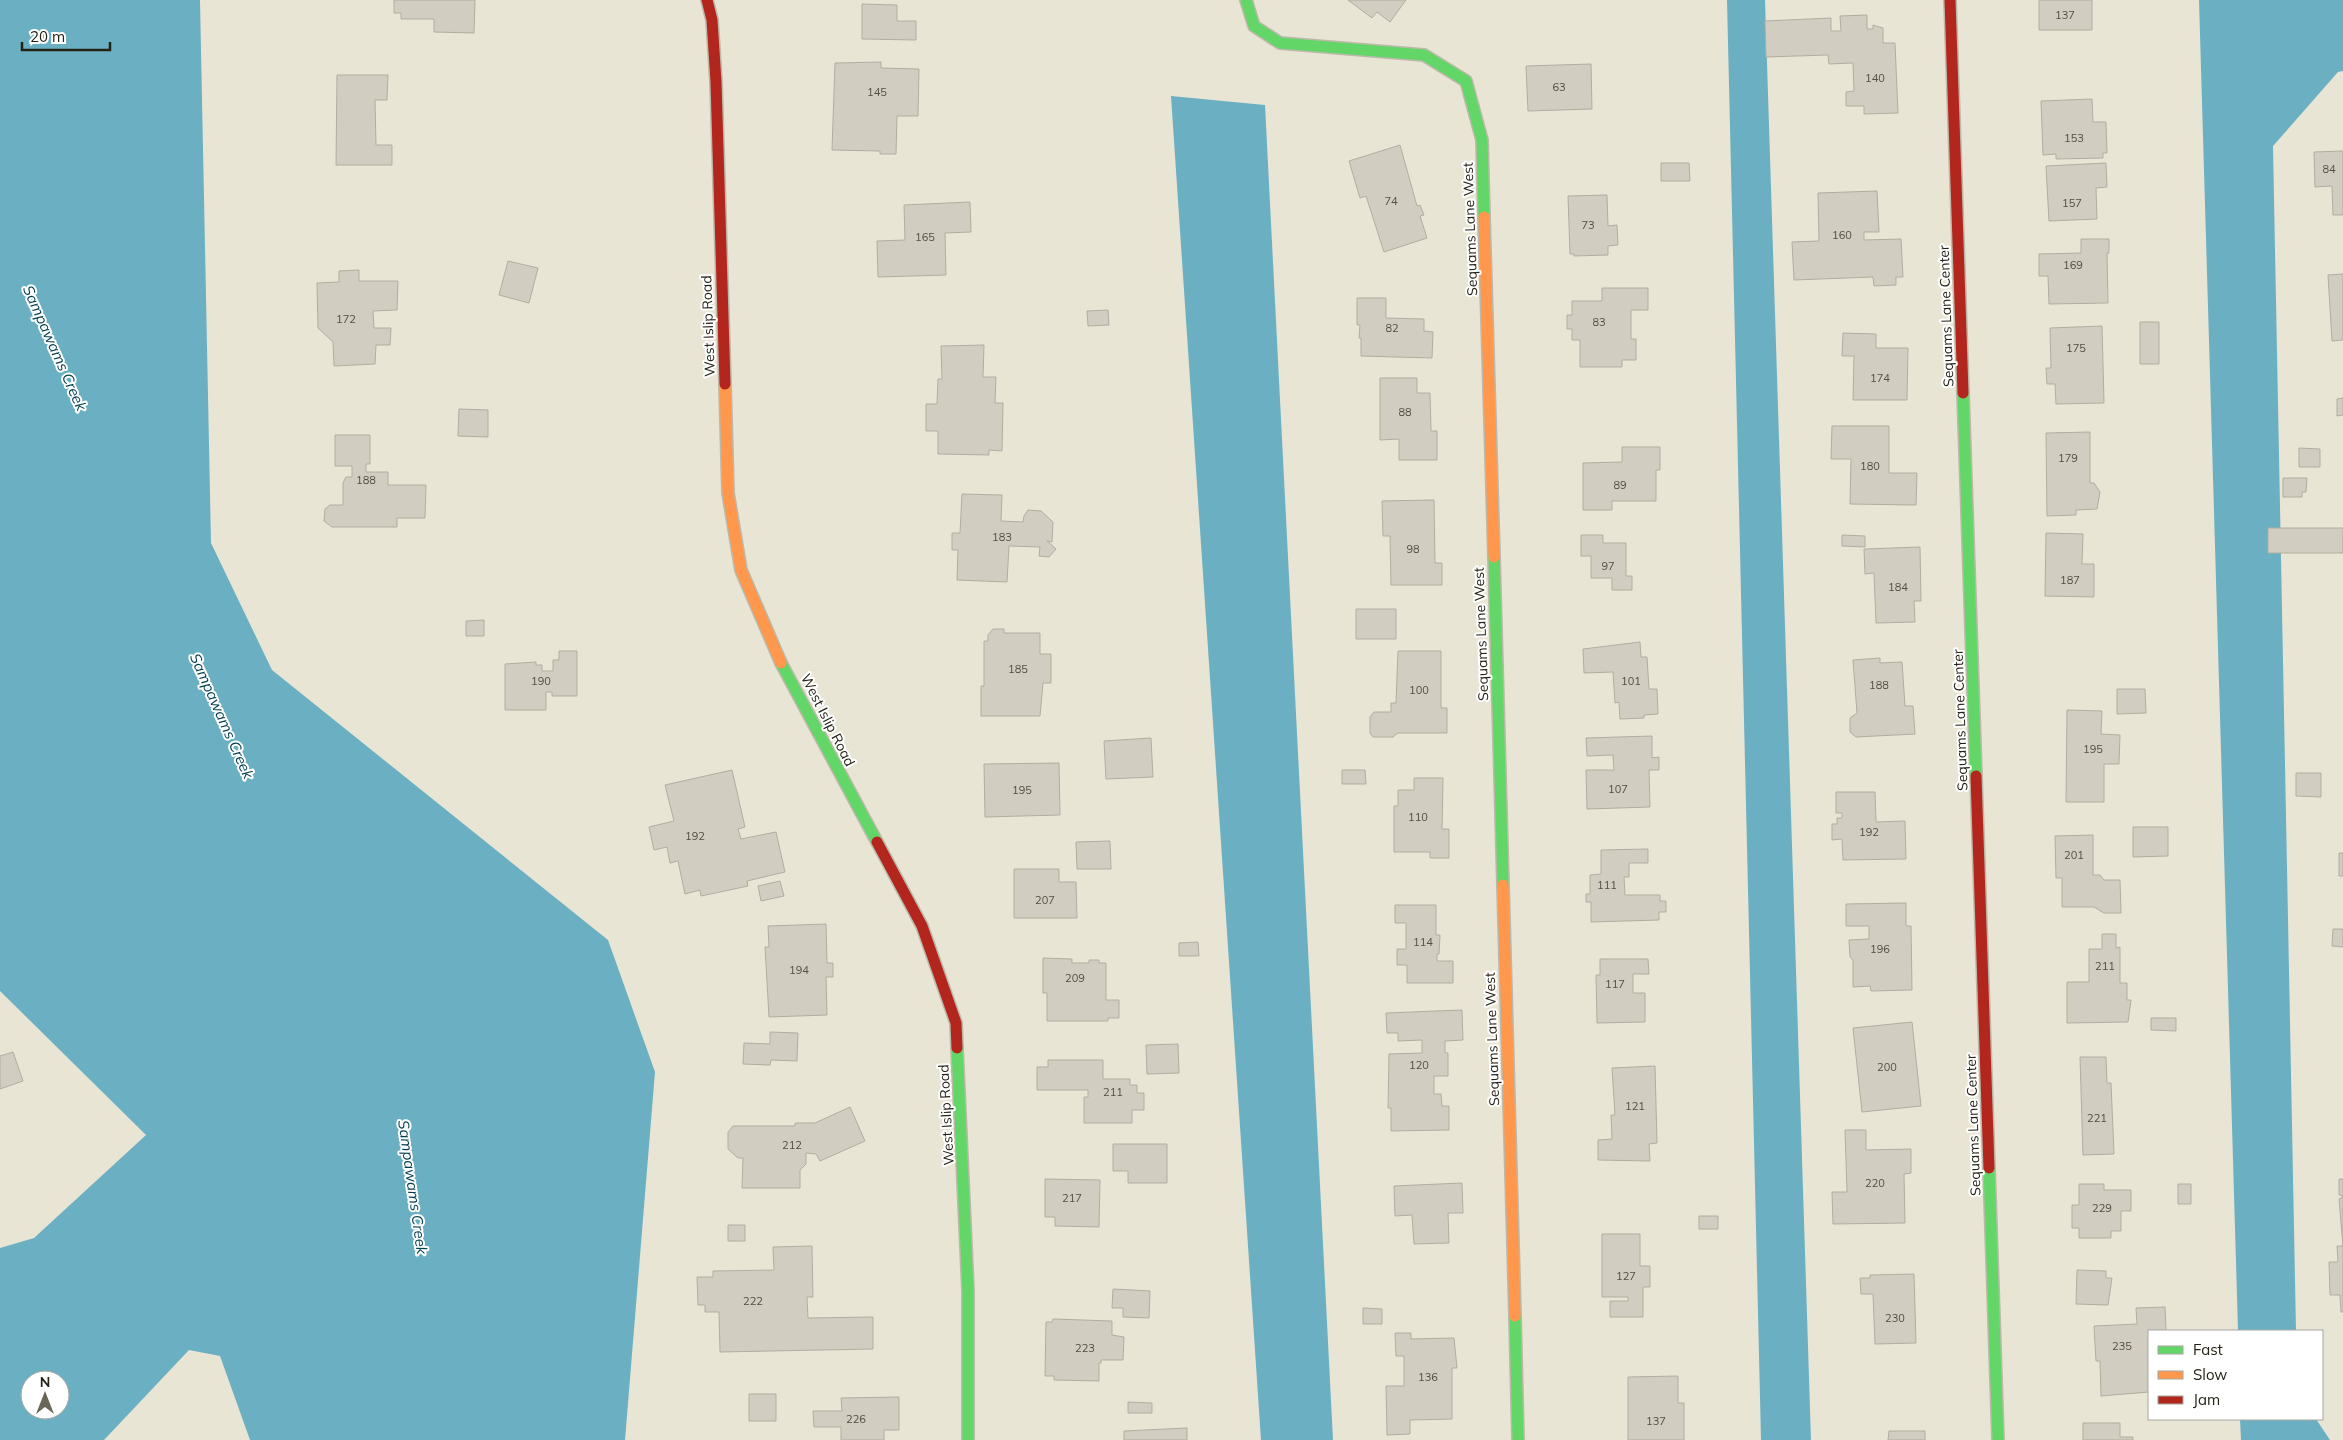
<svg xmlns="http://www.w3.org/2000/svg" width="2343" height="1440" viewBox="0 0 2343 1440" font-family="Mulish,sans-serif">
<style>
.water{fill:#6bb0c2;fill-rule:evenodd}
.building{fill:#d1cdc0;stroke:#b1aea1}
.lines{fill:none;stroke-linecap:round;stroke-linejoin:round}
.fast-casing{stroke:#bcb9ab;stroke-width:14}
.slow-casing{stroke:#bcb9ab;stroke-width:14}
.jam-casing{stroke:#bcb9ab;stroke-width:14}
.fast{stroke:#63d668;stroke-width:11}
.slow{stroke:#ff974d;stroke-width:11}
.jam{stroke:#b3261e;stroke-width:11}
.labels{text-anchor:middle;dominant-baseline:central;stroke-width:4;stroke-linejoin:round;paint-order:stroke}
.number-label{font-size:11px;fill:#514e42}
.street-label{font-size:14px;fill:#242115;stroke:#fff}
.water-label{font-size:15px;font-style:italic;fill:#003d4f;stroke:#fff}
</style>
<rect width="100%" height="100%" fill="#e9e5d4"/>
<path class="water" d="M 0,0 L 200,0 L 211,543 L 272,670 L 608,940 L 655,1072 L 625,1440 L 250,1440 L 220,1356 L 189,1350 L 104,1440 L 0,1440 L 0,1248 L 34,1238 L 146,1135 L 0,991 ZM 30,1380 L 60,1380 L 60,1410 L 30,1410 Z
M 1727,0 L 1765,0 L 1811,1440 L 1761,1440 Z
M 2199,0 L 2343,0 L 2343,71 L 2338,72 L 2273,146 L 2296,1331 L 2238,1331 Z
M 1171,96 L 1265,105 L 1333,1440 L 1261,1440 Z
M 2240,1419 L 2316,1419 L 2330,1440 L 2241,1440 Z"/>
<path class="building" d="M 394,0 L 475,0 L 474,33 L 434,32 L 434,19 L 401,19 L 401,13 L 394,13 Z
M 1348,0 L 1406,0 L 1390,22 L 1377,12 L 1372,18 Z
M 2039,0 L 2092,0 L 2092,30 L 2039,30 Z
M 862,4 L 897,5 L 897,21 L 916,21 L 916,40 L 862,39 Z
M 1867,15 L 1867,29 L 1873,29 L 1873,25 L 1883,28 L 1883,43 L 1895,43 L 1898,113 L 1864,114 L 1864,106 L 1846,106 L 1846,92 L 1854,91 L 1853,63 L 1829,64 L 1828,55 L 1766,57 L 1765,21 L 1831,18 L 1831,31 L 1841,31 L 1840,16 Z
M 881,62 L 881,68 L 919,69 L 918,116 L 897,116 L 896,154 L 880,154 L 880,151 L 832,150 L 835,63 Z
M 1591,64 L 1592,109 L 1528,111 L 1526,66 Z
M 337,75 L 388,75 L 387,100 L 375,100 L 376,145 L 392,145 L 392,165 L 336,165 Z
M 2092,99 L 2093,122 L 2106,122 L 2107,153 L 2103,153 L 2103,158 L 2056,159 L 2056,154 L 2043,155 L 2041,101 Z
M 1400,145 L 1417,206 L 1420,205 L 1424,215 L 1420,216 L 1427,238 L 1384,252 L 1366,196 L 1360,198 L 1349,161 Z
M 2343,151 L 2343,215 L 2333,215 L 2332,186 L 2315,187 L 2314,152 Z
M 1661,163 L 1689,163 L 1690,181 L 1661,181 Z
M 2106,163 L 2107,187 L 2096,188 L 2097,219 L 2049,221 L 2046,166 Z
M 1877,191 L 1879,232 L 1864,232 L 1864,240 L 1901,239 L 1903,277 L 1896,277 L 1896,285 L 1874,286 L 1873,277 L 1794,280 L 1792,242 L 1819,241 L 1818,193 Z
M 1607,195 L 1608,226 L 1617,225 L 1618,245 L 1608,246 L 1608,255 L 1574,256 L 1574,254 L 1570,254 L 1568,196 Z
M 970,202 L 971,232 L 945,233 L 946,275 L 878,277 L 877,241 L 905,240 L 904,205 Z
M 2081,239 L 2109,239 L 2109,253 L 2107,253 L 2108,303 L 2049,304 L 2048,276 L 2039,276 L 2039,254 L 2081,253 Z
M 508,261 L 538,268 L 529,303 L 499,295 Z
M 359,270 L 359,281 L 398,281 L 397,310 L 373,311 L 374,328 L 391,328 L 390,345 L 376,345 L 375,364 L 334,366 L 333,342 L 318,328 L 317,283 L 339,282 L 339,271 Z
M 2343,274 L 2343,340 L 2332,341 L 2328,275 Z
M 1602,288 L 1648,288 L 1648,310 L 1631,310 L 1631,339 L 1636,339 L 1636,360 L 1622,360 L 1622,367 L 1580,367 L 1580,340 L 1572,340 L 1572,329 L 1567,329 L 1567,315 L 1572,315 L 1572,301 L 1602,301 Z
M 1357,298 L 1386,298 L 1386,318 L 1424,319 L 1424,331 L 1433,332 L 1432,358 L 1361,356 L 1361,338 L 1359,338 L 1360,325 L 1357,325 Z
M 1108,310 L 1109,325 L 1088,326 L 1087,311 Z
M 2140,322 L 2159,322 L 2159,364 L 2140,364 Z
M 2102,326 L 2104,403 L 2056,404 L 2055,384 L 2047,384 L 2046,368 L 2051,368 L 2050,328 Z
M 1843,333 L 1876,334 L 1876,348 L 1908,348 L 1907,400 L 1853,400 L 1854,356 L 1842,356 Z
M 984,345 L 983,377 L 996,377 L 995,403 L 1003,403 L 1002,451 L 989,450 L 989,455 L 938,454 L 938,431 L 926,431 L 926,404 L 937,404 L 938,379 L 942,379 L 941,346 Z
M 1380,378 L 1417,378 L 1417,393 L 1430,393 L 1431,431 L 1437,431 L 1437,460 L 1399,460 L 1399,439 L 1380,440 Z
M 2343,398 L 2343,415 L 2337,416 L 2337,399 Z
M 459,409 L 488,410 L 488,437 L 458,436 Z
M 1832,426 L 1889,426 L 1889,473 L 1917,473 L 1916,505 L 1850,504 L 1851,459 L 1831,459 Z
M 2090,432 L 2090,483 L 2094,483 L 2100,492 L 2097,509 L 2076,510 L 2076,515 L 2047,516 L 2046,433 Z
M 335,435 L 370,435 L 370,464 L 366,464 L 366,472 L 388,472 L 388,485 L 426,485 L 425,518 L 397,518 L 397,527 L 332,527 L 324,521 L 325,509 L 330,505 L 343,505 L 343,483 L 346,477 L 352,477 L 352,466 L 335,466 Z
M 1622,447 L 1660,447 L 1660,470 L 1656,470 L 1656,501 L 1612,501 L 1612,510 L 1583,510 L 1583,463 L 1622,462 Z
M 2299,448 L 2320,449 L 2320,467 L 2299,467 Z
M 2283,478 L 2307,478 L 2306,492 L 2302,492 L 2302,497 L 2283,497 Z
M 962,494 L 1002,495 L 1001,521 L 1023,522 L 1024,516 L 1028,510 L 1041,511 L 1053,522 L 1052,542 L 1047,541 L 1056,549 L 1049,557 L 1039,556 L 1040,547 L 1009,546 L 1007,582 L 957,580 L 958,550 L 952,550 L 952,533 L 960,533 Z
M 1434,500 L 1435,563 L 1442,563 L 1442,585 L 1391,585 L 1390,536 L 1383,536 L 1382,501 Z
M 2268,528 L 2343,528 L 2343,553 L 2268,553 Z
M 2046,533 L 2083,534 L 2082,564 L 2094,564 L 2094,597 L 2045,596 Z
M 1581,535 L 1603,535 L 1603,543 L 1626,543 L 1626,576 L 1632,576 L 1632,590 L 1612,590 L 1612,578 L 1591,578 L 1591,556 L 1581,556 Z
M 1842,535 L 1865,536 L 1865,547 L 1842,546 Z
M 1920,547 L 1921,601 L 1914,601 L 1915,622 L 1876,623 L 1874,573 L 1865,574 L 1864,549 Z
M 1356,609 L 1396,609 L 1396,639 L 1356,639 Z
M 484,620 L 484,636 L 466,636 L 466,621 Z
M 993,629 L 1004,629 L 1004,633 L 1040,633 L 1040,654 L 1051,654 L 1051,683 L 1043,683 L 1040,716 L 981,716 L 981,686 L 984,686 L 984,641 L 988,641 L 988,635 Z
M 1640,642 L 1641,657 L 1647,657 L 1649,689 L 1657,689 L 1658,714 L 1644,715 L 1644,718 L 1620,719 L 1619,702 L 1615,703 L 1613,672 L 1584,673 L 1583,649 Z
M 559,651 L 577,651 L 577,696 L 552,696 L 552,692 L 546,692 L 546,710 L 505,710 L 505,664 L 536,662 L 536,665 L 542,665 L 542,671 L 553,671 L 553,660 L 559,660 Z
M 1398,651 L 1441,651 L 1441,708 L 1447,708 L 1447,733 L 1398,733 L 1393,737 L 1373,737 L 1370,733 L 1370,717 L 1374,712 L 1391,712 L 1391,703 L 1396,703 Z
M 1880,658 L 1880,663 L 1902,662 L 1905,706 L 1913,706 L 1915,734 L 1856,737 L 1850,732 L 1850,718 L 1857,713 L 1853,660 Z
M 2117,689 L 2145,689 L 2146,713 L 2117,714 Z
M 2067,710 L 2102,711 L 2101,734 L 2120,735 L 2119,764 L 2104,764 L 2104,802 L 2066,802 Z
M 1652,736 L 1652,758 L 1659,757 L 1659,770 L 1649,770 L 1650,807 L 1587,809 L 1586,770 L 1614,770 L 1613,755 L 1587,756 L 1586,738 Z
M 1151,738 L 1153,777 L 1106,779 L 1104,741 Z
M 1059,763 L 1060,815 L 985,817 L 984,764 Z
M 732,770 L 745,827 L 738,829 L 741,839 L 776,832 L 785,872 L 747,881 L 748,886 L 701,896 L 700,890 L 685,894 L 678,861 L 670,863 L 667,847 L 654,850 L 649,827 L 674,821 L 665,785 Z
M 1342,770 L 1365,770 L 1366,784 L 1342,784 Z
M 2296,773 L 2321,773 L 2321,797 L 2296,796 Z
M 1414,778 L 1443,778 L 1442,829 L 1449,829 L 1449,858 L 1430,858 L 1430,852 L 1394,852 L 1394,806 L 1398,806 L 1398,790 L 1414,790 Z
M 1836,792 L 1875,792 L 1876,822 L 1905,821 L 1906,859 L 1843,860 L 1842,839 L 1832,840 L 1832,824 L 1837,824 L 1837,818 L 1842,818 L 1842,813 L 1836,813 Z
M 2133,827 L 2168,827 L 2168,856 L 2133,857 Z
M 2093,835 L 2093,875 L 2100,875 L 2104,880 L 2120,880 L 2121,913 L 2104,913 L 2094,907 L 2062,907 L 2062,878 L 2056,878 L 2055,836 Z
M 1110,841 L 1111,869 L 1077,869 L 1076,842 Z
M 1648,849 L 1648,863 L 1629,863 L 1629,877 L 1624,877 L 1625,895 L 1660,895 L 1660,901 L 1666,901 L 1666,912 L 1659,912 L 1659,920 L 1591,922 L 1591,902 L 1586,902 L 1586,894 L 1590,894 L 1590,875 L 1601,874 L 1601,850 Z
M 2339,853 L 2343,853 L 2343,876 L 2339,876 Z
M 1014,869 L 1059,869 L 1059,882 L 1076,882 L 1077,918 L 1014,918 Z
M 780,881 L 784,896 L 761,901 L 758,886 Z
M 1906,903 L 1906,926 L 1911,926 L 1912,990 L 1871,991 L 1870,986 L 1853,987 L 1853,960 L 1850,957 L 1849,940 L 1869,939 L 1869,926 L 1846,926 L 1846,904 Z
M 1395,905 L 1436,905 L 1436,935 L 1440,935 L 1439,954 L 1437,954 L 1437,961 L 1453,961 L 1453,983 L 1407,983 L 1407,965 L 1397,965 L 1397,949 L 1406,949 L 1406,923 L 1395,923 Z
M 826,924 L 827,963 L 833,963 L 833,977 L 826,977 L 827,1015 L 769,1017 L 765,947 L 769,947 L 768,926 Z
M 2333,929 L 2343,929 L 2343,947 L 2332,946 Z
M 2102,934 L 2116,934 L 2116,948 L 2120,947 L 2120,983 L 2127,983 L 2127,1000 L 2131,1000 L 2128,1022 L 2067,1023 L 2067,982 L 2089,982 L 2089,949 L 2102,949 Z
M 1198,942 L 1199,956 L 1179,956 L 1179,943 Z
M 1043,958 L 1072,959 L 1072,963 L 1089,963 L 1089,960 L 1099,960 L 1099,963 L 1106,963 L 1106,1000 L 1119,1000 L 1119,1018 L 1108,1018 L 1108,1021 L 1047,1021 L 1047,993 L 1043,993 Z
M 1600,959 L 1648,959 L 1649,974 L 1633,974 L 1633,993 L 1645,993 L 1645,1022 L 1597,1023 L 1596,975 L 1600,975 Z
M 1462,1010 L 1463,1040 L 1445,1041 L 1445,1053 L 1448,1053 L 1448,1076 L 1434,1076 L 1434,1094 L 1441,1094 L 1442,1106 L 1449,1106 L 1449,1130 L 1391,1131 L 1391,1108 L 1388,1108 L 1389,1054 L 1422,1053 L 1422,1040 L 1398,1041 L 1398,1033 L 1387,1033 L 1386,1013 Z
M 2151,1018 L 2176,1018 L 2176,1031 L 2151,1030 Z
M 1912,1022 L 1921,1106 L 1862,1112 L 1853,1028 Z
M 770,1032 L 798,1033 L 797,1061 L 771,1060 L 770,1065 L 743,1064 L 744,1043 L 770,1044 Z
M 1178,1044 L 1179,1073 L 1147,1074 L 1146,1045 Z
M 13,1052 L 23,1081 L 0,1089 L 0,1056 Z
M 2080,1057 L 2106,1057 L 2107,1083 L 2111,1083 L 2114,1154 L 2083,1155 Z
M 1048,1060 L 1103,1060 L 1103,1079 L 1130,1079 L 1130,1085 L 1137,1085 L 1137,1093 L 1144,1093 L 1144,1110 L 1132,1110 L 1132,1123 L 1084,1123 L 1084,1097 L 1088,1097 L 1088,1090 L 1037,1090 L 1037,1067 L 1048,1067 Z
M 1655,1066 L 1657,1143 L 1649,1144 L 1650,1161 L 1598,1160 L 1598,1140 L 1612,1139 L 1611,1115 L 1615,1115 L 1612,1068 Z
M 850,1107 L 865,1141 L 820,1161 L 816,1154 L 806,1153 L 806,1164 L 800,1170 L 800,1188 L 742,1188 L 743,1158 L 738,1158 L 728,1149 L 728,1132 L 733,1126 L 795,1126 L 795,1123 L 815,1123 Z
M 1845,1130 L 1866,1130 L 1866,1150 L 1911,1149 L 1911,1173 L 1904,1174 L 1905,1223 L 1833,1224 L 1832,1192 L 1847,1192 Z
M 1113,1144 L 1167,1144 L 1167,1183 L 1128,1183 L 1128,1171 L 1113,1171 Z
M 1045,1179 L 1100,1180 L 1099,1227 L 1055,1226 L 1055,1217 L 1045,1217 Z
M 2339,1179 L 2343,1179 L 2343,1312 L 2341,1312 L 2340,1295 L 2330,1295 L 2329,1262 L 2338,1262 L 2337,1246 L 2343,1246 L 2339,1199 L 2342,1198 L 2342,1195 L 2339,1195 Z
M 1462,1183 L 1463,1213 L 1448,1213 L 1449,1243 L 1414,1244 L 1412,1215 L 1395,1216 L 1394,1186 Z
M 2079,1184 L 2104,1184 L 2104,1190 L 2131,1190 L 2131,1211 L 2121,1211 L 2121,1231 L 2111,1231 L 2111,1238 L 2079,1238 L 2079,1228 L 2072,1228 L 2072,1205 L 2079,1205 Z
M 2178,1184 L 2191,1184 L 2191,1204 L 2178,1204 Z
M 1699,1216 L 1718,1216 L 1718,1229 L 1699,1229 Z
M 728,1225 L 745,1225 L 745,1241 L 728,1241 Z
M 1602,1234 L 1640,1234 L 1640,1266 L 1650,1266 L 1650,1287 L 1643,1287 L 1643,1317 L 1610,1317 L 1610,1301 L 1628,1301 L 1628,1297 L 1602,1297 Z
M 812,1246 L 813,1297 L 807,1297 L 808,1318 L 873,1317 L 873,1349 L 720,1352 L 719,1312 L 705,1312 L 705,1305 L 698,1305 L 697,1277 L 713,1277 L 713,1271 L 774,1270 L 773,1247 Z
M 2077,1270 L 2106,1271 L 2106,1278 L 2112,1278 L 2108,1305 L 2076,1304 Z
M 1914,1274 L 1916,1343 L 1875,1344 L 1873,1294 L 1861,1294 L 1860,1278 L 1870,1278 L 1870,1275 Z
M 1113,1289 L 1150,1291 L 1149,1318 L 1123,1317 L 1123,1308 L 1112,1308 Z
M 2165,1307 L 2166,1331 L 2149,1331 L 2149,1392 L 2101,1396 L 2100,1361 L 2096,1361 L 2094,1326 L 2137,1324 L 2136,1308 Z
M 1363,1308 L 1382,1309 L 1382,1324 L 1363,1324 Z
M 1053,1319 L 1112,1321 L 1112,1335 L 1124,1337 L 1123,1360 L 1101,1360 L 1101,1363 L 1099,1363 L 1099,1381 L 1054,1380 L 1054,1376 L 1045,1376 L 1046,1322 L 1052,1322 Z
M 1395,1333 L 1411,1333 L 1411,1339 L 1454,1338 L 1457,1368 L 1452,1368 L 1452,1419 L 1410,1420 L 1410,1434 L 1387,1435 L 1386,1386 L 1404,1386 L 1404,1356 L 1396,1356 Z
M 1678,1376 L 1678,1403 L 1684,1403 L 1684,1440 L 1628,1440 L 1628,1377 Z
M 749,1394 L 776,1394 L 776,1421 L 749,1421 Z
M 899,1397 L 899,1430 L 884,1430 L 884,1440 L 841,1440 L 841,1427 L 814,1427 L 813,1411 L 842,1411 L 841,1398 Z
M 1128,1402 L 1152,1403 L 1152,1413 L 1128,1413 Z
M 2083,1423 L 2120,1423 L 2120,1437 L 2133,1437 L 2133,1440 L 2083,1440 Z
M 1187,1428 L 1187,1440 L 1124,1440 L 1124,1431 Z
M 1889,1431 L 1925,1431 L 1925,1440 L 1888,1440 Z"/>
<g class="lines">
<g class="fast-casing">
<path id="fast" d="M 1246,0 L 1254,26 L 1280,43 L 1424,55 L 1466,81 L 1482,140 L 1484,217
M 1963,393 L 1976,776
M 1494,557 L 1503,885
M 781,663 L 877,842
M 957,1048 L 968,1291 L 968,1440
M 1989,1168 L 1998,1440
M 1515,1316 L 1518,1440"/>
</g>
<g class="slow-casing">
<path id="slow" d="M 1484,217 L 1494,557
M 725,384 L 728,493 L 741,570 L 781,663
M 1503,885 L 1515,1316"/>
</g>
<g class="jam-casing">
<path id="jam" d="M 707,0 L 712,20 L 716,82 L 725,384
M 1950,0 L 1963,393
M 1976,776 L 1989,1168
M 877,842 L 922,926 L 956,1023 L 957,1048"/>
</g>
<use href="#fast" class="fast"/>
<use href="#slow" class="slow"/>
<use href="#jam" class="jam"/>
</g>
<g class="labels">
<g class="number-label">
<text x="2065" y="15">137</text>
<text x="1875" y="78">140</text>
<text x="1559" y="87">63</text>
<text x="877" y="92">145</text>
<text x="2074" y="138">153</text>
<text x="2329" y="169">84</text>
<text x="1391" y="201">74</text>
<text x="2072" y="203">157</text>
<text x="1588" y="225">73</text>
<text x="1842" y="235">160</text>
<text x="925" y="237">165</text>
<text x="2073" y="265">169</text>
<text x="346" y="319">172</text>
<text x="1599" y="322">83</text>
<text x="1392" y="328">82</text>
<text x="2076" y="348">175</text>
<text x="1880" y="378">174</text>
<text x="1405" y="412">88</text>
<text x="2068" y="458">179</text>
<text x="1870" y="466">180</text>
<text x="366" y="480">188</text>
<text x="1620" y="485">89</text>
<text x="1002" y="537">183</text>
<text x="1413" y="549">98</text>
<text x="1608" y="566">97</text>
<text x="2070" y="580">187</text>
<text x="1898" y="587">184</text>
<text x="1018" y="669">185</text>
<text x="541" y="681">190</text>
<text x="1631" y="681">101</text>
<text x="1879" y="685">188</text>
<text x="1419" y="690">100</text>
<text x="2093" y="749">195</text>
<text x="1618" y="789">107</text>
<text x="1022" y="790">195</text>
<text x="1418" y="817">110</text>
<text x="1869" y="832">192</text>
<text x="695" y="836">192</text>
<text x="2074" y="855">201</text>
<text x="1607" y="885">111</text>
<text x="1045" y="900">207</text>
<text x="1423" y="942">114</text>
<text x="1880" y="949">196</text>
<text x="2105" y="966">211</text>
<text x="799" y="970">194</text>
<text x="1075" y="978">209</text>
<text x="1615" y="984">117</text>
<text x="1419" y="1065">120</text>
<text x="1887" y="1067">200</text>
<text x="1113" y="1092">211</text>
<text x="1635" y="1106">121</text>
<text x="2097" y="1118">221</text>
<text x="792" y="1145">212</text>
<text x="1875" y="1183">220</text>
<text x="1072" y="1198">217</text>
<text x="2102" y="1208">229</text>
<text x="1626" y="1276">127</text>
<text x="753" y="1301">222</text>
<text x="1895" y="1318">230</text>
<text x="2122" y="1346">235</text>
<text x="1085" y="1348">223</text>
<text x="1428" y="1377">136</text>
<text x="856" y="1419">226</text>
<text x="1656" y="1421">137</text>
</g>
<g class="street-label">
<text transform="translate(1470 229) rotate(-92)">Sequams Lane West</text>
<text transform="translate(1946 316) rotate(-92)">Sequams Lane Center</text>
<text transform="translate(708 326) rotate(-92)">West Islip Road</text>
<text transform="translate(1481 634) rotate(-92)">Sequams Lane West</text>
<text transform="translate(828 720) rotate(63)">West Islip Road</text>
<text transform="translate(1960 720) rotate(-92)">Sequams Lane Center</text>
<text transform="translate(1492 1039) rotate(-92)">Sequams Lane West</text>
<text transform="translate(946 1115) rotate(-93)">West Islip Road</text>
<text transform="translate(1973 1125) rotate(-92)">Sequams Lane Center</text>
</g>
<g class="water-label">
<text transform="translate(55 348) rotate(66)">Sampawams Creek</text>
<text transform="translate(222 716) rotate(66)">Sampawams Creek</text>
<text transform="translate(413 1187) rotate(82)">Sampawams Creek</text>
</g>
</g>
<rect x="2148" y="1330" width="175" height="90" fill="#ffffff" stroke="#a7a6a1"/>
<rect x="2158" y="1346" width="25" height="8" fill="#63d668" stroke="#a7a6a1"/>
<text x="2193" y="1355" font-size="15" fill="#242115">Fast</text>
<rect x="2158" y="1371" width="25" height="8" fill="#ff974d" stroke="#a7a6a1"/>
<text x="2193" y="1380" font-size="15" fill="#242115">Slow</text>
<rect x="2158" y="1396" width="25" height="8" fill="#b3261e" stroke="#a7a6a1"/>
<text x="2193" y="1405" font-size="15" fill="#242115">Jam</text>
<g transform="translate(45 1395)"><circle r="24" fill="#ffffff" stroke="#a7a6a1"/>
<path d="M0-4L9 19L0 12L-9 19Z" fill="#696658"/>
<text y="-8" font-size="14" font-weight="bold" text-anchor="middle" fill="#242115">N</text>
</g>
<path d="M22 42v8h88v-8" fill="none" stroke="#242115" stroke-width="2.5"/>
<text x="30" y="42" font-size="15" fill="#242115" stroke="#ffffff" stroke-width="4" paint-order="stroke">20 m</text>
</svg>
